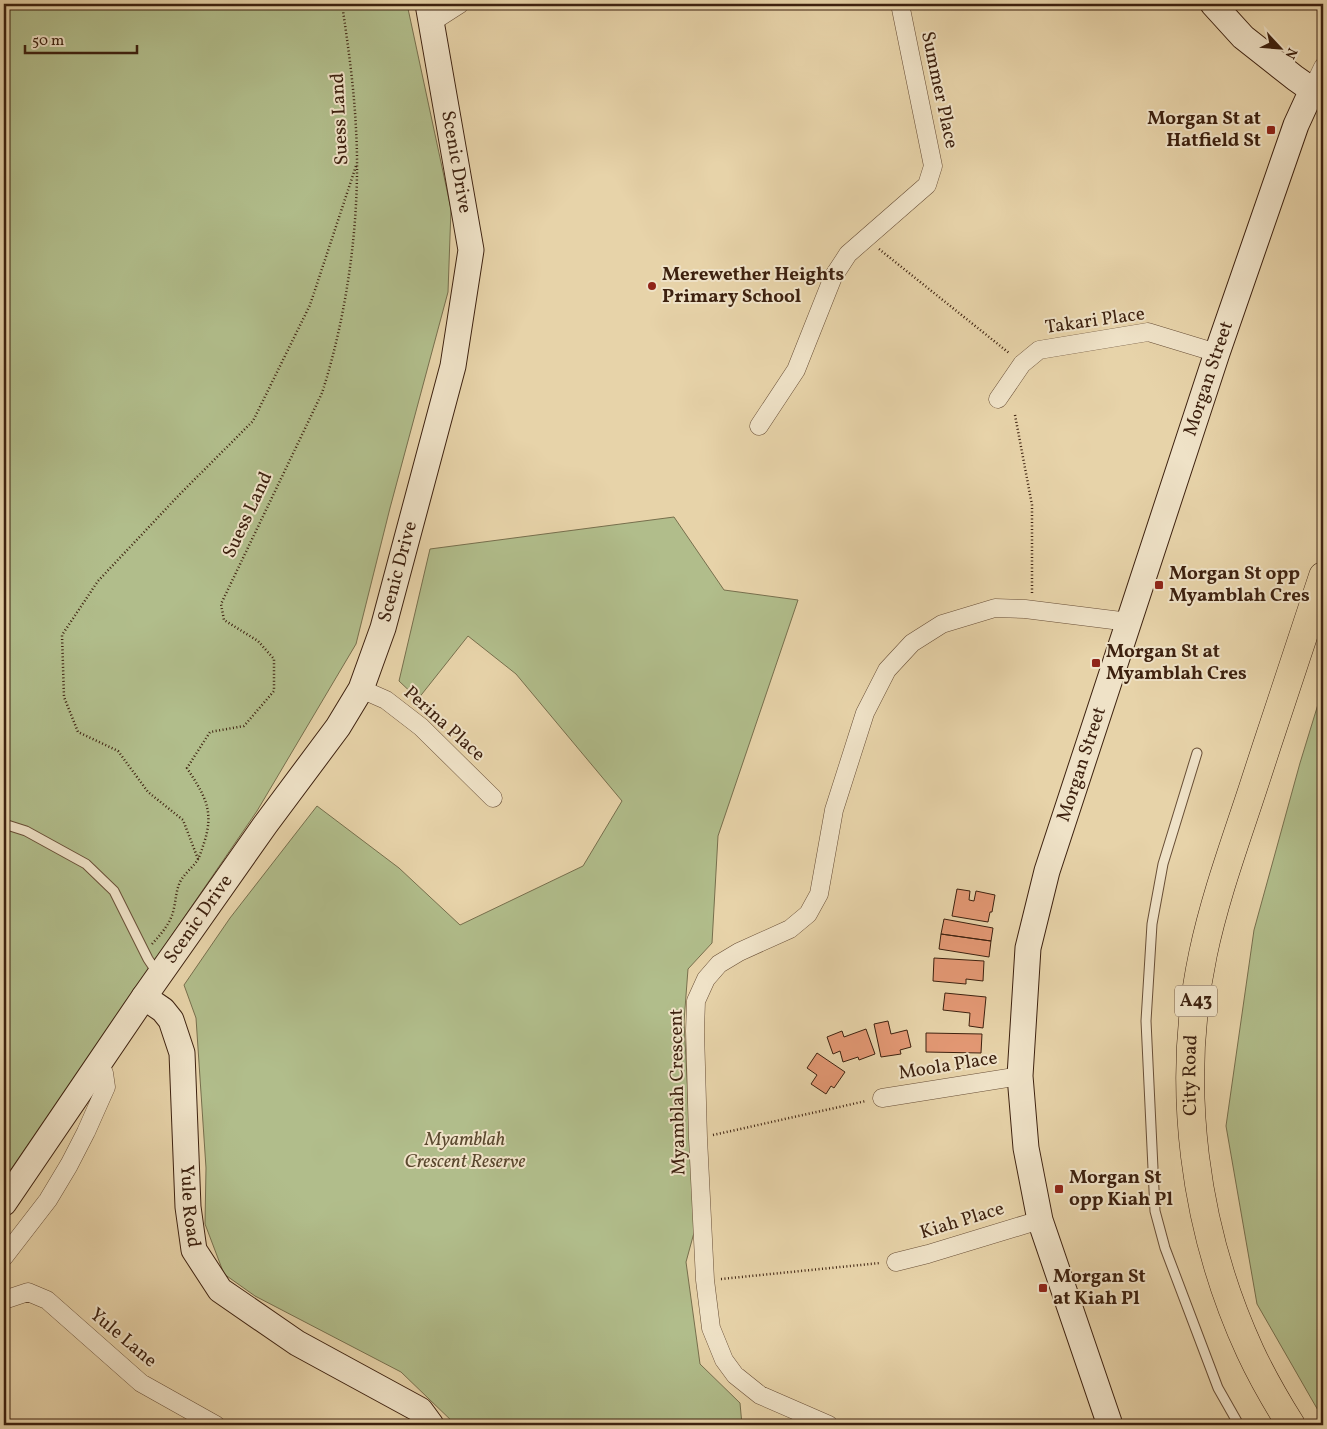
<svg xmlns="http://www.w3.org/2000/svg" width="1327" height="1429" viewBox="0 0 1327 1429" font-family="Vollkorn,serif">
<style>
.green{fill:#b1bd8b;stroke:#776f4d}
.building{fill:#e39874;stroke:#3d210f}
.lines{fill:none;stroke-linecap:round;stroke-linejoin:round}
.lane-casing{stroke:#684e36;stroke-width:11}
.street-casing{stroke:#684e36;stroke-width:19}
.secondary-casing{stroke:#3d210f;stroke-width:27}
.highway-casing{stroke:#3d210f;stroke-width:29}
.path{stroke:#3d210f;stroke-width:2.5;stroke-dasharray:1 2.5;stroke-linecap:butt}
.lane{stroke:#efe2c7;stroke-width:9}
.street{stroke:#efe2c7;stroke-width:18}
.secondary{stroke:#efe2c7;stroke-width:25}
.highway{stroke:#e7d3a9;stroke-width:28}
.poi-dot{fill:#8f2418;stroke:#efe2c7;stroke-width:2}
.labels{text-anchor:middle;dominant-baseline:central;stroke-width:4;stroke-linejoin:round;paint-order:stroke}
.shield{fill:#efe2c7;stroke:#725b46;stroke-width:1}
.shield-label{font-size:18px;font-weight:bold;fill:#3d210f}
.street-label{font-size:19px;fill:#3d210f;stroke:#efe2c7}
.poi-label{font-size:19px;font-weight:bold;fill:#3d210f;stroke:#efe2c7;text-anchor:start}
.park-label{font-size:19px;font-style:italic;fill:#5a482e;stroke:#efe2c7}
</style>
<rect width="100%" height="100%" fill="#e7d3a9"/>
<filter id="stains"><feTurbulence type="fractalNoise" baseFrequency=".004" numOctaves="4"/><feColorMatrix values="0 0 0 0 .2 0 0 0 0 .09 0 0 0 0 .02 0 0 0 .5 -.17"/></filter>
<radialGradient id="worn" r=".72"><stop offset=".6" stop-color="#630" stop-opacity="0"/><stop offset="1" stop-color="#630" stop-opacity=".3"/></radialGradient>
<path class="green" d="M 4,4 L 407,4 L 451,209 L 448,292 L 390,508 L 356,644 L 257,811 L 4,1180 Z
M 674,517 L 724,590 L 798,600 L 718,836 L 712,943 L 688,969 L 684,1022 L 695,1229 L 686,1262 L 700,1364 L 740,1403 L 742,1425 L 456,1425 L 401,1372 L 255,1296 L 224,1274 L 205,1224 L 206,1168 L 196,1018 L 184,985 L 230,918 L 317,806 L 399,868 L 460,925 L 583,866 L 622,801 L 516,674 L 468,636 L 418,699 L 399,681 L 430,549 Z
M 1323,688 L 1323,1419 L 1257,1304 L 1226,1126 L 1254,930 L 1300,763 Z"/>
<path class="building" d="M 957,889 L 970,891 L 969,900 L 974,901 L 976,891 L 995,895 L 992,912 L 990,912 L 988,922 L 952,916 Z
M 944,919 L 993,928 L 991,941 L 941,934 Z
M 941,934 L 991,941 L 989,957 L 939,949 Z
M 934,958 L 984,961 L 983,981 L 966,979 L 966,984 L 933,981 Z
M 945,993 L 986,997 L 983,1028 L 969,1026 L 970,1013 L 943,1010 Z
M 888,1021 L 891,1034 L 907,1030 L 911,1047 L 900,1050 L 901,1054 L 881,1057 L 874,1024 Z
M 866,1029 L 875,1054 L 859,1060 L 858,1057 L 843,1062 L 840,1051 L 833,1054 L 827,1037 L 842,1031 L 844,1037 Z
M 926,1033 L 982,1034 L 981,1053 L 926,1052 Z
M 817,1053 L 845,1072 L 834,1088 L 831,1086 L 826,1094 L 811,1084 L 817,1075 L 807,1068 Z"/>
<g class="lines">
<g class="lane-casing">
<path id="lane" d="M 1197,753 L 1163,864 L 1152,924 L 1146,1021 L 1155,1211 L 1165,1248 L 1218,1388 L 1239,1425
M 4,824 L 26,831 L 86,864 L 114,891 L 148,959 L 158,974"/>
</g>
<g class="street-casing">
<path id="street" d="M 432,22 L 460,4
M 1312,90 L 1323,67
M 998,399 L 1022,364 L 1039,350 L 1148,332 L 1217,353
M 759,426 L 796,370 L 833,277 L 848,254 L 927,185 L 933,166 L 900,4
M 361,689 L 386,700 L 421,727 L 493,798
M 882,1098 L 1020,1076
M 4,1257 L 48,1200 L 69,1165 L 86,1132 L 106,1087 L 104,1073 L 98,1065
M 896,1262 L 928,1254 L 1040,1220
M 4,1300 L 28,1292 L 47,1300 L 141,1383 L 216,1425
M 829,1425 L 760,1395 L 735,1375 L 724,1360 L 711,1328 L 705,1280 L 698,1138 L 695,1031 L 696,1001 L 706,979 L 719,964 L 739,952 L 790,929 L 808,914 L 819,894 L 834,810 L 865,713 L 887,670 L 912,643 L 942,624 L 995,608 L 1025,609 L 1129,622"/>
</g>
<g class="secondary-casing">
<g id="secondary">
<path id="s1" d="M 144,997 L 163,1010 L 171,1020 L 182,1053 L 188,1207 L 194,1250 L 220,1290 L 297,1343 L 420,1410 L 431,1425"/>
<path id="s2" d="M 4,1203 L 144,997 L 265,825 L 338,727 L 361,689 L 383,628 L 453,366 L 471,250 L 428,4"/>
<path id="s3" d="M 1110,1425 L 1040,1220 L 1026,1148 L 1020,1076 L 1028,948 L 1047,871 L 1217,353 L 1296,125 L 1312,90 L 1295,78 L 1243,37 L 1213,4"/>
</g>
</g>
<g class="highway-casing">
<g id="highway">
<path id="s4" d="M 1291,1425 C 1276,1401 1262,1377 1250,1351 C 1194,1229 1175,1086 1203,954 C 1215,897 1235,843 1253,788 C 1276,717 1300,646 1323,576"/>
</g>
</g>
<path class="path" d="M 879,249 L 1009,353
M 1015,415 L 1032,505 L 1032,594
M 198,859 L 183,820 L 148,792 L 118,751 L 78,732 L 64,697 L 62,635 L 98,581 L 180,494 L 253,421 L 310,305 L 356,166
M 152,944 C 162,933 171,923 174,908 C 176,899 176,891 180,882 C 184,874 192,868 197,861 C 200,856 202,849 204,843 C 215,810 204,795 187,768 L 210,732 L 244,726 L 274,691 L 274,659 L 258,641 L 224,620 L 221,604 L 322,393 C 348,312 361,214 356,129 C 354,87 348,45 342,4
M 713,1135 L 866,1101
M 721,1279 L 880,1263"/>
<use href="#lane" class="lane"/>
<use href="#street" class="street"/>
<use href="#secondary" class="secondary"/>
<use href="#highway" class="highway"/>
</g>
<g class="poi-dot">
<rect x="1266" y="125" width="10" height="10" rx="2.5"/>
<circle cx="652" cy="286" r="5"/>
<rect x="1154" y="580" width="10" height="10" rx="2.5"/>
<rect x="1091" y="658" width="10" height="10" rx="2.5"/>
<rect x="1054" y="1184" width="10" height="10" rx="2.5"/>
<rect x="1038" y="1283" width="10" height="10" rx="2.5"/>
</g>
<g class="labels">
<rect class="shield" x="1175" y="985.5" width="42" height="31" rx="4"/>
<g class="shield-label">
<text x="1196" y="1001">A43</text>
</g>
<g class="street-label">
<text transform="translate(939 90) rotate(78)">Summer Place</text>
<text transform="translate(340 119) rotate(-93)">Suess Land</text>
<text transform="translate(456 162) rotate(80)">Scenic Drive</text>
<text transform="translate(1095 321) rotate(-8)">Takari Place</text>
<text stroke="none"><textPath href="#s3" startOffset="1088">Morgan Street</textPath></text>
<text transform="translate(248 515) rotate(-65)">Suess Land</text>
<text stroke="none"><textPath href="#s2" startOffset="749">Scenic Drive</textPath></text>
<text transform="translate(444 724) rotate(42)">Perina Place</text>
<text stroke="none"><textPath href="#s3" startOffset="682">Morgan Street</textPath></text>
<text stroke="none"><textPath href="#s2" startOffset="344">Scenic Drive</textPath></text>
<text transform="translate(948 1066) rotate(-9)">Moola Place</text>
<text stroke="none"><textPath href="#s4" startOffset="369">City Road</textPath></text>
<text transform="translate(678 1092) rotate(-91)">Myamblah Crescent</text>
<text stroke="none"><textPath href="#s1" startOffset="224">Yule Road</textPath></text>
<text transform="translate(962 1221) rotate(-17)">Kiah Place</text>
<text transform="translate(123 1338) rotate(40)">Yule Lane</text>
</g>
<g class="poi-label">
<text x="1261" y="119" text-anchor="end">Morgan St at<tspan x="1261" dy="22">Hatfield St</tspan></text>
<text x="662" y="275">Merewether Heights<tspan x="662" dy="22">Primary School</tspan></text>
<text x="1169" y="574">Morgan St opp<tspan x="1169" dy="22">Myamblah Cres</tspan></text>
<text x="1106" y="652">Morgan St at<tspan x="1106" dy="22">Myamblah Cres</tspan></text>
<text x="1069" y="1178">Morgan St<tspan x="1069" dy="22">opp Kiah Pl</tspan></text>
<text x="1053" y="1277">Morgan St<tspan x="1053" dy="22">at Kiah Pl</tspan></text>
</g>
<g class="park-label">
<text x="465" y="1140">Myamblah<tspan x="465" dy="22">Crescent Reserve</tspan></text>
</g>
</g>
<rect width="1327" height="1429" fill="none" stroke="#e7d3a9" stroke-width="20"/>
<rect x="5" y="5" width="1317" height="1419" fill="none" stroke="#3d210f" stroke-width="2.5"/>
<rect x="10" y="10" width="1307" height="1409" fill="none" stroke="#3d210f"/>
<g transform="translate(1280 48) rotate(116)" stroke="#efe2c7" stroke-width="4" paint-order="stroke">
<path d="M0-4L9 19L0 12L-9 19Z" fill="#3d210f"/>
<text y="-8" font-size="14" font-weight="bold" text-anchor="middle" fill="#3d210f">N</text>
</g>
<path d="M25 45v8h112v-8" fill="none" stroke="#3d210f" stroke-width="2.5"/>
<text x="32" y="45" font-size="15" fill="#3d210f" stroke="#efe2c7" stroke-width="4" paint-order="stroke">50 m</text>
<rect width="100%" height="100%" filter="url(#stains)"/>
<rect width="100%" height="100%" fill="url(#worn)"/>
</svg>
